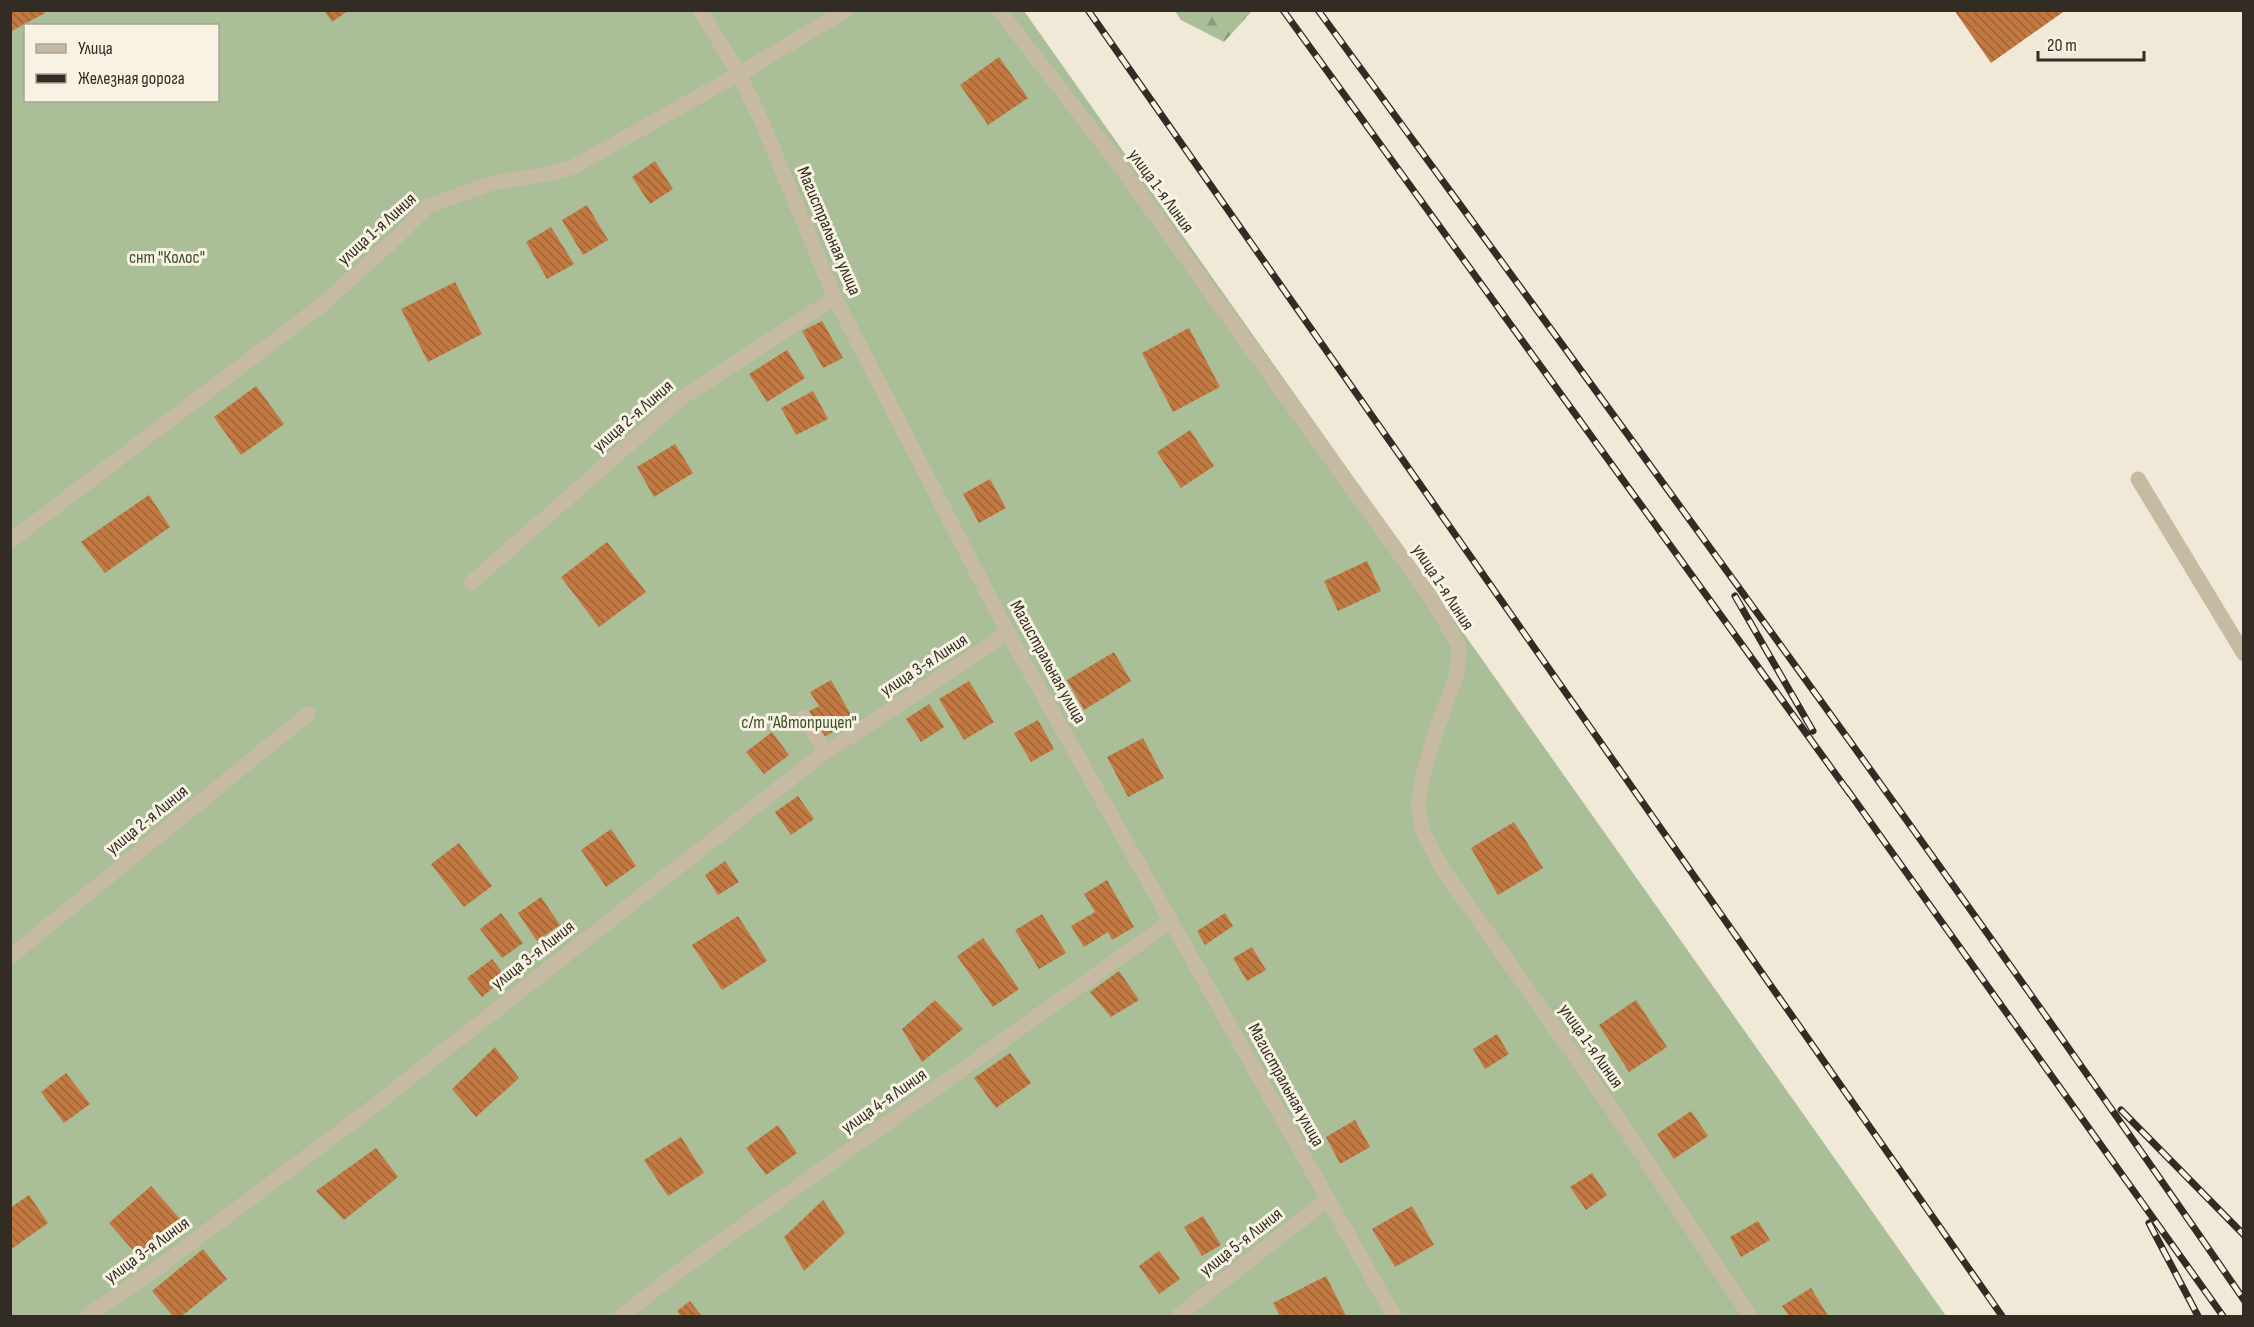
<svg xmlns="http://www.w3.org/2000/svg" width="2254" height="1327" viewBox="0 0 2254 1327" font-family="'Sofia Sans Condensed',sans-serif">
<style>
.forest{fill:url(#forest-firs)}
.garden{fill:#aabe98;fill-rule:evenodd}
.building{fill:url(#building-back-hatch)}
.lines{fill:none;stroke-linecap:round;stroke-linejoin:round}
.minor{stroke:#c7baa3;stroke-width:15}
.rail-casing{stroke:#322c25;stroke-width:7}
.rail{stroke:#f8f2e3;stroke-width:4.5;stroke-dasharray:14;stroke-linecap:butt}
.labels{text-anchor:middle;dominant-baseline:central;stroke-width:6;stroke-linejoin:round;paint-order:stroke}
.street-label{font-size:18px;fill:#322c25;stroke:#f8f2e3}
.park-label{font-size:18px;fill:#3b502a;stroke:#f8f2e3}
</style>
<defs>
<pattern id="forest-firs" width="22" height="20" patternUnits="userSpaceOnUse" patternTransform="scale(1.5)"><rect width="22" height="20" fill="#aabe98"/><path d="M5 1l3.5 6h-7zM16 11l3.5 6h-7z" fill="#8b9b7c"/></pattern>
<pattern id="building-back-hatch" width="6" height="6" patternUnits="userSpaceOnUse" patternTransform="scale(1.5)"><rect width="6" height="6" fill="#c37942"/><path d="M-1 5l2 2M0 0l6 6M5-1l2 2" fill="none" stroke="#9f6337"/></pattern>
</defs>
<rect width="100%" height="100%" fill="#f0e9d7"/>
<path class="forest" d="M 1175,11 L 1252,11 L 1224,42 L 1181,20 Z"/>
<path class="garden" d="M 10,11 L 1024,11 L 1946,1316 L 11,1316 ZM 26,26 L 218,26 L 218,100 L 26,100 Z"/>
<path class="building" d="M 10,10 L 44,10 L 45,13 L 10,32 Z
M 324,10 L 349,10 L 332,22 Z
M 1954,10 L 2066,10 L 1991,63 Z
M 999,57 L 1028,98 L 988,125 L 960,85 Z
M 655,161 L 673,189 L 650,204 L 632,177 Z
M 587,205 L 608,240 L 583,255 L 562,220 Z
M 551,227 L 574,264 L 547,279 L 526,242 Z
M 455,282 L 482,334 L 428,362 L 401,309 Z
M 822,321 L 843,358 L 823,368 L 802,331 Z
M 1189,328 L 1220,387 L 1173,412 L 1142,353 Z
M 787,350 L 805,378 L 767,402 L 749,374 Z
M 256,386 L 284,424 L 241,455 L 214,417 Z
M 813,391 L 828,419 L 796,435 L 781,408 Z
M 1190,430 L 1214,466 L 1181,488 L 1157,452 Z
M 675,444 L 693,473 L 654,497 L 637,467 Z
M 990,479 L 1006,508 L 979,523 L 963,494 Z
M 149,495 L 170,527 L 105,573 L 81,542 Z
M 607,542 L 646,592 L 599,627 L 561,577 Z
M 1367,561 L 1381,591 L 1338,611 L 1324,581 Z
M 1114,652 L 1131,681 L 1084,710 L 1067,680 Z
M 831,680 L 854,720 L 824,737 L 809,711 L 819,706 L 810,692 Z
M 969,681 L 994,722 L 964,740 L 939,699 Z
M 929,704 L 944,727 L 921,742 L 906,719 Z
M 1038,720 L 1054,749 L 1031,762 L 1014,733 Z
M 772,732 L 789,755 L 764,774 L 746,752 Z
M 1143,738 L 1164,778 L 1128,797 L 1107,757 Z
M 798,796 L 814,819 L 791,835 L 775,812 Z
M 1514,822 L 1543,868 L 1498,895 L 1471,848 Z
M 611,829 L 636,866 L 606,887 L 581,850 Z
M 459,843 L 492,886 L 464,907 L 431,864 Z
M 725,861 L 739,882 L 718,895 L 705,875 Z
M 1107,880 L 1134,927 L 1112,940 L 1108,932 L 1084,947 L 1071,926 L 1095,912 L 1084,894 Z
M 541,897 L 560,925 L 537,941 L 518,913 Z
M 501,913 L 523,943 L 502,958 L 480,929 Z
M 1225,913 L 1233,926 L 1205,945 L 1197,931 Z
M 1042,914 L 1066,953 L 1039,969 L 1015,930 Z
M 738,916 L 767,961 L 722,990 L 692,945 Z
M 983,938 L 1019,989 L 993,1007 L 957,956 Z
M 1252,947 L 1266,970 L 1247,981 L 1233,958 Z
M 492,959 L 506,977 L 482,997 L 467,978 Z
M 1119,971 L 1139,1000 L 1111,1017 L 1090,992 Z
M 935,1000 L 963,1029 L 922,1062 L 902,1029 Z
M 1636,1000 L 1667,1047 L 1629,1072 L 1599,1025 Z
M 1497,1034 L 1509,1054 L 1485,1069 L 1473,1049 Z
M 495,1047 L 519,1078 L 476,1117 L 452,1089 Z
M 1010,1053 L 1031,1083 L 996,1108 L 974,1078 Z
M 66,1073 L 90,1104 L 64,1123 L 41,1092 Z
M 1691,1111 L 1708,1136 L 1674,1159 L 1657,1134 Z
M 1355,1120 L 1370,1147 L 1340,1164 L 1326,1137 Z
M 778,1125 L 797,1153 L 766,1175 L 746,1148 Z
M 681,1137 L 704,1173 L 668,1196 L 644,1160 Z
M 376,1148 L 398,1177 L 344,1220 L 316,1191 Z
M 1592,1173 L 1607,1195 L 1586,1210 L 1570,1187 Z
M 151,1186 L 180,1219 L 138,1256 L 109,1223 Z
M 29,1195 L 48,1223 L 13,1248 L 10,1245 L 10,1208 Z
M 823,1200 L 845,1233 L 804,1271 L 784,1237 Z
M 1412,1206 L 1434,1245 L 1395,1267 L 1372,1229 Z
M 1203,1216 L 1221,1245 L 1202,1256 L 1184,1227 Z
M 1758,1221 L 1770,1240 L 1741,1257 L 1730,1237 Z
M 203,1249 L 227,1279 L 182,1316 L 173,1316 L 152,1291 Z
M 1159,1251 L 1180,1279 L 1159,1294 L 1139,1266 Z
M 1326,1276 L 1346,1316 L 1280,1316 L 1273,1303 Z
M 1811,1288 L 1828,1316 L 1789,1316 L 1782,1306 Z
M 690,1301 L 702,1316 L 681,1316 L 677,1311 Z"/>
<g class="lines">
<path class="minor" d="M 700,10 L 739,74 L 762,122 L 835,298 L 1008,633 L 1394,1316
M 999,10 L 1114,158 L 1432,599 L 1459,646 L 1457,673 L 1434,738 L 1422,778 L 1418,805 L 1423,832 L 1442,868 L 1617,1116 L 1750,1316
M 2138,479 L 2244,654
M 10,541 L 323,304 L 395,239 L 428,206 L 492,183 L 549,174 L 573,167 L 739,74 L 846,10
M 471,583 L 683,397 L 835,298
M 804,717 L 826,752
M 10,957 L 308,714
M 87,1316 L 159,1267 L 370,1109 L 817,758 L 1008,633
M 622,1316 L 679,1271 L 1171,921
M 1178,1316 L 1328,1199"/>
<g class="rail-casing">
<path id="rail" d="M 1088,10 L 2002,1316
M 1283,10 L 1850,794
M 1318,10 C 1630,438 1944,864 2244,1300
M 1735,596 L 1813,731
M 1846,788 L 2223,1316
M 2121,1110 L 2244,1235
M 2149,1223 L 2198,1316"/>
</g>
<use href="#rail" class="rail"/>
</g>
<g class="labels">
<g class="street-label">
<text transform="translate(1161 191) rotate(54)">улица 1-я Линия</text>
<text transform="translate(377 229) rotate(-42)">улица 1-я Линия</text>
<text transform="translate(829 231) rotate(67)">Магистральная улица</text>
<text transform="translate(633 416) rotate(-41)">улица 2-я Линия</text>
<text transform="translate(1443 587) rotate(57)">улица 1-я Линия</text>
<text transform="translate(1048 662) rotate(61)">Магистральная улица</text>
<text transform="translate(924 665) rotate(-33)">улица 3-я Линия</text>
<text transform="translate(147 820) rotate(-39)">улица 2-я Линия</text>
<text transform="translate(533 955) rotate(-38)">улица 3-я Линия</text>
<text transform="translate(1591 1046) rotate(55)">улица 1-я Линия</text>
<text transform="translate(1286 1085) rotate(61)">Магистральная улица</text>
<text transform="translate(884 1101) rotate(-35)">улица 4-я Линия</text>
<text transform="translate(1241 1242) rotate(-38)">улица 5-я Линия</text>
<text transform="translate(147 1250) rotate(-36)">улица 3-я Линия</text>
</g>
<g class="park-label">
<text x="167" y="257">снт "Колос"</text>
<text x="799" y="722">с/т "Автоприцеп"</text>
</g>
</g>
<rect width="2254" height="1327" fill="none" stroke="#322c25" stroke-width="24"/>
<rect x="24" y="24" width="195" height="78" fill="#f8f2e3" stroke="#a9a397" stroke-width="1.5"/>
<rect x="36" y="44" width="30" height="9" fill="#c7baa3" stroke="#a9a397" stroke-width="1.5"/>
<text x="78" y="54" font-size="18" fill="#322c25">Улица</text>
<rect x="36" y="74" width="30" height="9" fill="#322c25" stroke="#a9a397" stroke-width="1.5"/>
<text x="78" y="84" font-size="18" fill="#322c25">Железная дорога</text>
<path d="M2038 51v9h106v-9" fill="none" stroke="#322c25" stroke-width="3"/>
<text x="2047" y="51" font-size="18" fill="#322c25" stroke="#f8f2e3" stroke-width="4.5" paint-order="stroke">20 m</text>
</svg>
